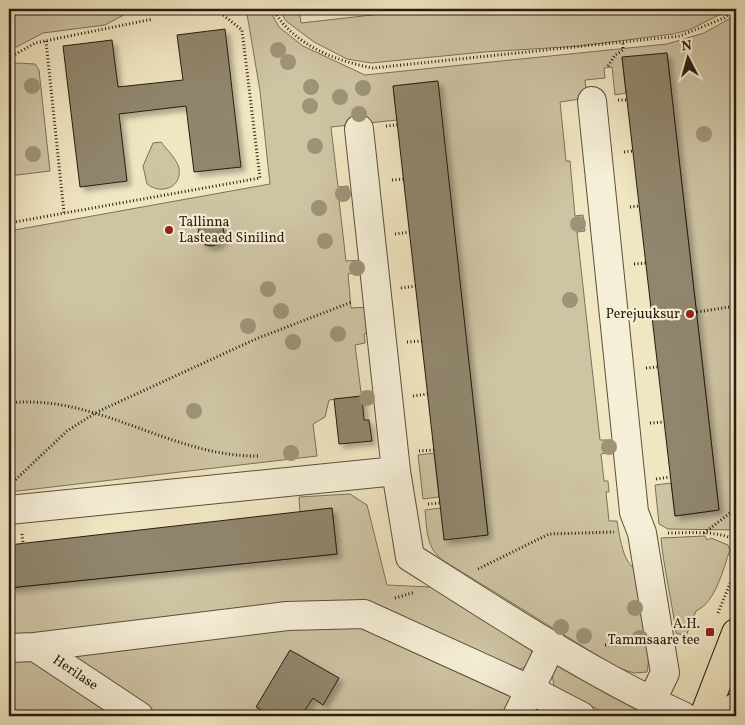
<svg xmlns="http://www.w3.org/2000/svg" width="745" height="725" viewBox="0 0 745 725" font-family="Vollkorn,serif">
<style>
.green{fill:#cec4a4;stroke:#7b705a}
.building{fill:#90866d;stroke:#281d10;filter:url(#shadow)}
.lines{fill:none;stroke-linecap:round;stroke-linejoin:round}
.minor-casing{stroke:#5a4f3c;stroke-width:30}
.major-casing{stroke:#281d10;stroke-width:30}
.path{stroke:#281d10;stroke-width:3;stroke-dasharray:1 2.5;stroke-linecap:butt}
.minor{stroke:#f5efd7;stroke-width:28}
.major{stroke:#f0e6c2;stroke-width:28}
.tree{fill:#9e9378}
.poi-dot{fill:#8f2418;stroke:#f5efd7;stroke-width:2}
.labels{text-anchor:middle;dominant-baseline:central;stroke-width:4.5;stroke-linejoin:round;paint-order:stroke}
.poi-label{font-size:14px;fill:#281d10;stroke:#f5efd7;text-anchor:end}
.street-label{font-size:14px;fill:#281d10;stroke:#f5efd7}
</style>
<defs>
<filter id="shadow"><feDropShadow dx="4.5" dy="4.5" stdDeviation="2.5" flood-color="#0004"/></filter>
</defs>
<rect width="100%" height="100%" fill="#f0e6c2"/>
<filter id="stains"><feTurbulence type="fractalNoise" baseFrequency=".004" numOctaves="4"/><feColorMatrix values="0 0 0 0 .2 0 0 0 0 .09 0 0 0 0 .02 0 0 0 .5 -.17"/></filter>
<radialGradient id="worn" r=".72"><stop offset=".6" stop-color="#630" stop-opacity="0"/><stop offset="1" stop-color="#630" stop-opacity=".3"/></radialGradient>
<path class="green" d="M 9,9 L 135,9 L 105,25 L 43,33 L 9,51 Z
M 252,9 L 269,9 L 279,27 L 303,46 L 365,75 L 667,44 L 704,33 L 736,15 L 736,530 L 668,529 L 659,524 L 655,485 L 671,483 L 675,516 L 719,510 L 667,53 L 622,58 L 626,93 L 615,95 L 612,67 L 604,68 L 605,78 L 585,80 L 587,98 L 560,102 L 566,161 L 570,161 L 575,216 L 583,215 L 585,231 L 577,232 L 600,440 L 610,440 L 619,444 L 613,452 L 601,454 L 604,481 L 608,481 L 609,492 L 606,492 L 609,521 L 617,521 C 619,533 621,547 626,558 C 630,566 638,572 641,580 C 646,592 651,660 647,672 L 634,673 L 618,668 L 444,561 C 426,549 427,530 425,510 L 441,508 L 488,534 L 437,81 L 393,86 L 397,120 L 331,127 L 338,187 L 348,186 L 349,198 L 339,200 L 346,261 L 361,260 L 363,272 L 348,274 L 351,308 L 371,307 L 374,333 L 364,334 L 365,343 L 355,345 L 361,392 L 371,391 L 372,402 L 362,403 L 361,396 L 329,400 L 325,417 L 313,424 L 317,456 L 9,492 L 9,231 L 270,184 L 260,91 L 247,14 Z
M 279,9 L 299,9 L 301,23 L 425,9 L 731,9 L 689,30 L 673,34 L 580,46 L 484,52 L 371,63 L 347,59 L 314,42 L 286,21 Z
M 17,63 L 35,64 L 39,70 L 50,171 L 9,176 L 9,66 Z
M 161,142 C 166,149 177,159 179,168 C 182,188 161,195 147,184 L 143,166 L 153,143 Z
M 434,453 L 439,497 L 423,499 L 418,455 Z
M 350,494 L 367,505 L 387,585 L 430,587 L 446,591 L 532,643 C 533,654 530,666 519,670 L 376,609 L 9,641 L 9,588 L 337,554 L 332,508 L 300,512 L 299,497 Z
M 705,536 L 707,540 L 711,538 L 728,545 L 730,550 C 723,569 716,602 696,611 L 686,636 L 676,633 C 672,601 664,570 661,538 Z
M 290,624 L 368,628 L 514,693 L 503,716 L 155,716 L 76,663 L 76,654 Z
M 31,654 L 126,716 L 9,716 L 9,658 Z
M 558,665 L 653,716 L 610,716 L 554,686 L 552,674 Z"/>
<path class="building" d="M 225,29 L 241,167 L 194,172 L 186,106 L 119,114 L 127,181 L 80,187 L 63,46 L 112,40 L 118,87 L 183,80 L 177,35 Z
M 667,53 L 719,510 L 675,516 L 622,57 Z
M 438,81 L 488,535 L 444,540 L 393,86 Z
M198 233a13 13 0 1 1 26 0a13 13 0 1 1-26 0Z
M 362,396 L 364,420 L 369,420 L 372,441 L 339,444 L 334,399 Z
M 332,508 L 337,554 L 9,588 L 9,545 Z
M 290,650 L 339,678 L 323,705 L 313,698 L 301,716 L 271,716 L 256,707 Z"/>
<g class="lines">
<g class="minor-casing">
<path id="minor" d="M 592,101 L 634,512 L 642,533 L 665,673 L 651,702
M 359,129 L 396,471 L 410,557 C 498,613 588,672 683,716
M 9,510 L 396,471
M 35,647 L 139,716
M 9,648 L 35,647 L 287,616 L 364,614 L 531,690 L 581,716
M 517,716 L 552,644"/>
</g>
<g class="major-casing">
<path id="major" d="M 704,716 L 736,633
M 732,716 L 736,707"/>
</g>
<path class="path" d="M 273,9 C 292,44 335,61 373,68 L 680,36 L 724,18 L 736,9
M 46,41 L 64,213
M 9,58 L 35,43 L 153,19
M 608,66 L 615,55 L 623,50 L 623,43
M 618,100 L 627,100
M 386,126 L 397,125
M 624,152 L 633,151
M 736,153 L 734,217 L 736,256
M 392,180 L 404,179
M 630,207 L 639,206
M 9,223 L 260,178 L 242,30 L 218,11
M 395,234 L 410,232
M 634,264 L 646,263
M 401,288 L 416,286
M 697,312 L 736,306
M 640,315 L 651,313
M 407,342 L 422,341
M 646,368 L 658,367
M 413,396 L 428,394
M 9,403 C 97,393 172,458 260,456
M 650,423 L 664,422
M 419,451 L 434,450
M 656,479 L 670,477
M 13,482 L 67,431 L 97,412 L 258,338 L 352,302
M 428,504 L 440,503
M 668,533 C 691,533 715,530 736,540
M 704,533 L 730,513 L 736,499
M 22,534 L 23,543
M 478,569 L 549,534 L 614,532
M 395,598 L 415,592
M 718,613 L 736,569
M 605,645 L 633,645"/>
<use href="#minor" class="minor"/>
<use href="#major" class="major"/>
</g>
<g class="tree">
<circle cx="278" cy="50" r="8"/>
<circle cx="288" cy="62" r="8"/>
<circle cx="32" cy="86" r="8"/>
<circle cx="311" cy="87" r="8"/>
<circle cx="363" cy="88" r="8"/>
<circle cx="340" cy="97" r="8"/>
<circle cx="310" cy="106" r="8"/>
<circle cx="359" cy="114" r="8"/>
<circle cx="704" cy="134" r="8"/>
<circle cx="315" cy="146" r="8"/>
<circle cx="33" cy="154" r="8"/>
<circle cx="343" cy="194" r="8"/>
<circle cx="319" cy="208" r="8"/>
<circle cx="578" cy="224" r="8"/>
<circle cx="325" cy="241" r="8"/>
<circle cx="357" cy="268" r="8"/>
<circle cx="268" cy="289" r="8"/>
<circle cx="570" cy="300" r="8"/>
<circle cx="281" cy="311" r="8"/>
<circle cx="248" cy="326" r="8"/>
<circle cx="338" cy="334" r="8"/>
<circle cx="293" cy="342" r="8"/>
<circle cx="367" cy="398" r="8"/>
<circle cx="194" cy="411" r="8"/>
<circle cx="609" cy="447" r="8"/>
<circle cx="291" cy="453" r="8"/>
<circle cx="635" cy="608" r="8"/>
<circle cx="561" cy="627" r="8"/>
<circle cx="584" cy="636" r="8"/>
<circle cx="640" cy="638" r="8"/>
</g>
<g class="poi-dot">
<circle cx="169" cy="230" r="5"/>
<circle cx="690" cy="314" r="5"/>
<rect x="705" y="627" width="10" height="10" rx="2.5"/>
</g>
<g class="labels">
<g class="poi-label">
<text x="179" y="222" text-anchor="start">Tallinna<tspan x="179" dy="16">Lasteaed Sinilind</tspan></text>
<text x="680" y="314">Perejuuksur</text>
<text x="700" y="624">A.H.<tspan x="700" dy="16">Tammsaare tee</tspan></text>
</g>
<g class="street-label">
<text transform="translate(75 673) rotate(34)">Herilase</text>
</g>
</g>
<rect width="745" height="725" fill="none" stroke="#f0e6c2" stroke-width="30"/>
<rect x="10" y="10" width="725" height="705" fill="none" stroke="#281d10" stroke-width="2.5"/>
<rect x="15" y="15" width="715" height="695" fill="none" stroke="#281d10"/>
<g transform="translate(688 58) rotate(354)" stroke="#f5efd7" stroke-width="4" paint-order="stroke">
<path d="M0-4L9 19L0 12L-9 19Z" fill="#281d10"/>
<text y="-8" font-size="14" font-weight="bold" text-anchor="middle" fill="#281d10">N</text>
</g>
<rect width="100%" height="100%" filter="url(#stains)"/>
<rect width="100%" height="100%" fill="url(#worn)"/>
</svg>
